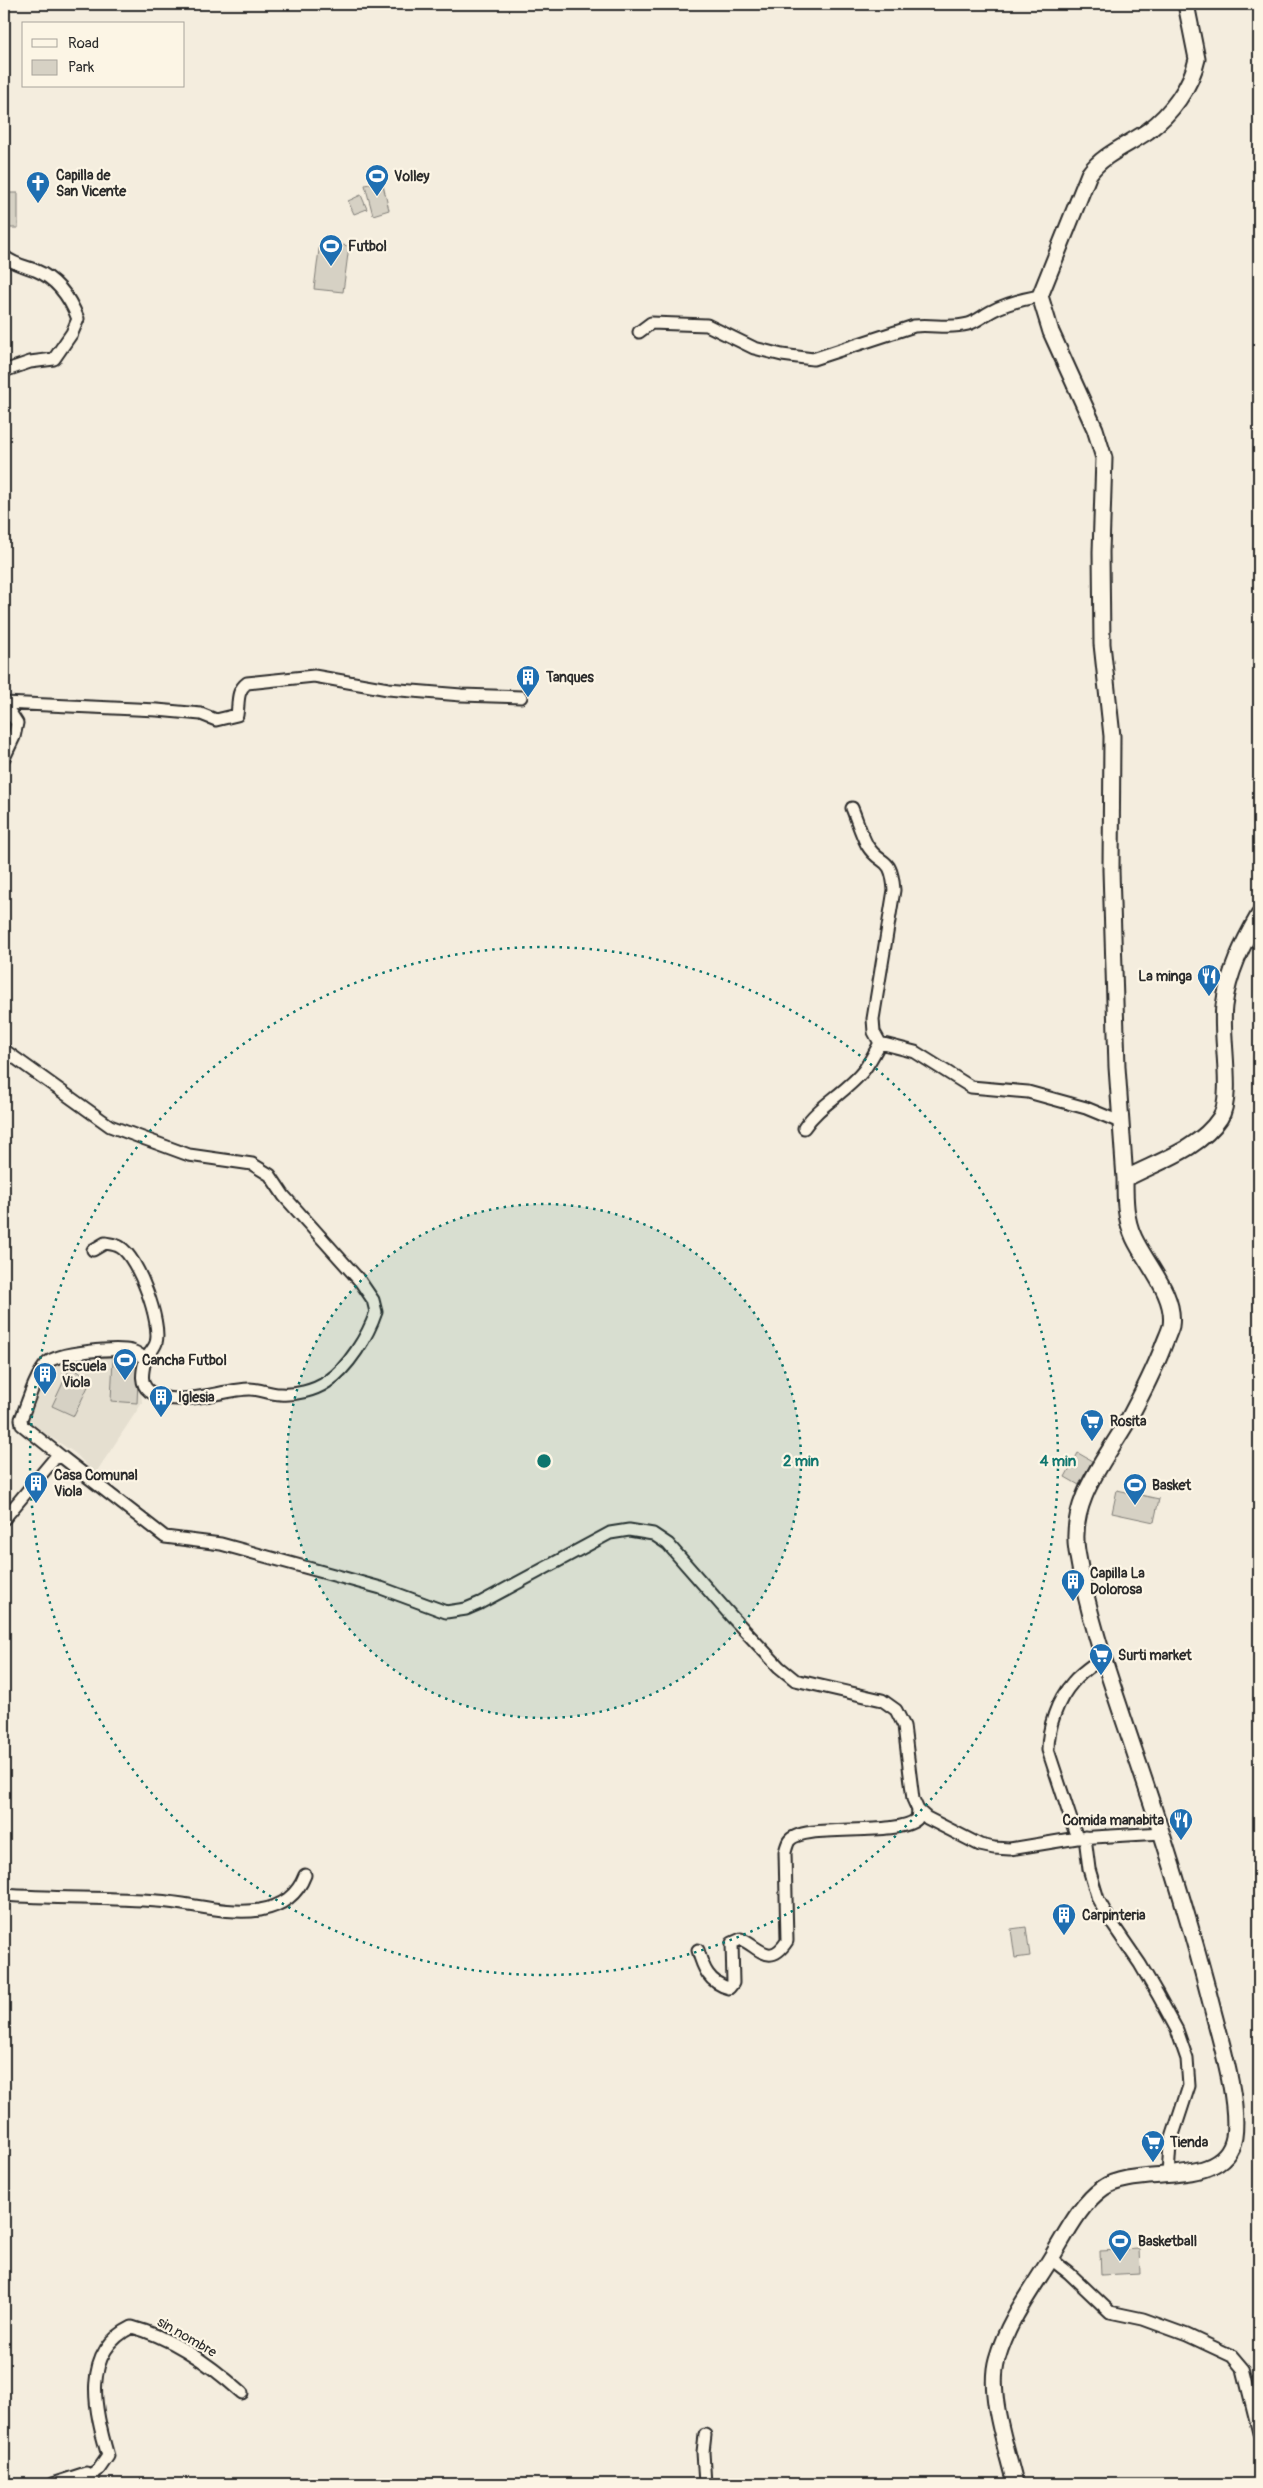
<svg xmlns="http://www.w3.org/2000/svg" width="1263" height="2488" viewBox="0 0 1263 2488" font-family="Pangolin,sans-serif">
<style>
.built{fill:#e5dfd0}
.green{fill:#d6d1c4;stroke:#807e78}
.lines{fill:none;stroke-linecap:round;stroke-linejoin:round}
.minor-casing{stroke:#2b2b2b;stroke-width:15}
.tertiary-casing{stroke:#2b2b2b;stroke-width:19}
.minor{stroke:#fcf5e5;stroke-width:11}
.tertiary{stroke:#fcf5e5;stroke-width:15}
.ring{fill:none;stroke:#0f766e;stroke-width:2.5;stroke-dasharray:2.5 5}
.labels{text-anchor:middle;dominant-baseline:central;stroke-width:4.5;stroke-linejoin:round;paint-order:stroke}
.poi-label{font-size:14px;font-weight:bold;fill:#2b2b2b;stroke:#fcf5e5;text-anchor:start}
.street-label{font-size:14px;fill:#2b2b2b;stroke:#fcf5e5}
.centre{fill:#0f766e;stroke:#fcf5e5;stroke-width:2.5}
.ring-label{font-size:15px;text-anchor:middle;font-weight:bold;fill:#0f766e;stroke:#fcf5e5;stroke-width:4.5;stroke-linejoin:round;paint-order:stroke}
</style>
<rect width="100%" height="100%" fill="#f4edde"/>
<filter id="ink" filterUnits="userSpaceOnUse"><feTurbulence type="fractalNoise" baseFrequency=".02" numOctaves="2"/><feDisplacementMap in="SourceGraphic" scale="10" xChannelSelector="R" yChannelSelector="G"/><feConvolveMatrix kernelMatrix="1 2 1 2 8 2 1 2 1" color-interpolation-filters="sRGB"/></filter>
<g filter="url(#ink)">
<path class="built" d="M 67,1356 L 139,1356 L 142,1403 L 95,1474 L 75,1453 L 23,1419 L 50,1363 Z"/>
<path class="green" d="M 382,181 L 389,210 L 373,215 L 365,185 Z
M 4,193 L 18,193 L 18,228 L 4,228 Z
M 361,195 L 367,209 L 354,214 L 348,201 Z
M 320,242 L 349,246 L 343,292 L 314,289 Z
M 113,1358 L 139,1360 L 137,1403 L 111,1401 Z
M 70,1368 L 92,1378 L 74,1416 L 52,1406 Z
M 1078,1453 L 1092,1461 L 1079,1485 L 1065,1477 Z
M 1117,1490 L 1159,1499 L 1154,1522 L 1112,1513 Z
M 1026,1927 L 1030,1956 L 1015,1958 L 1011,1929 Z
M 1139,2249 L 1140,2273 L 1101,2275 L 1100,2251 Z"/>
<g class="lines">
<g class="minor-casing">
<path id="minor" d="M 4,256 C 13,264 24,266 35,270 C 57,279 70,298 78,319 L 72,333 L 54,359 L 30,362 L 4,371
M 639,332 L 651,323 L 707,325 L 754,348 L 782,355 L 813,359 L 914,326 C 932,324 950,329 968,324 C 976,322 984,315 992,311 C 1007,303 1023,299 1040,296
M 4,703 L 157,710 L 201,714 L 216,720 L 237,715 C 239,703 236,691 247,683 L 314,676 L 388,689 L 461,695 L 521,697
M 4,703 L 17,723 L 14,737 L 4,758
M 852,808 C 857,820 861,834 867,845 C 881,868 891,853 894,890 L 873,1019 L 874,1032 L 880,1043 L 915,1052 L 971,1087 L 1028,1092 L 1086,1108 L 1120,1122
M 4,1050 L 110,1126 L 189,1155 L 252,1164 L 270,1175 L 284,1196 L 360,1281 L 373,1300 L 376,1312 C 368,1336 348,1368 327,1382 C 314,1391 295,1395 280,1394 C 270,1394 260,1389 250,1389 C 222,1389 174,1410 149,1391 C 139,1383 143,1370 145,1360 C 141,1355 138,1353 132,1351 C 118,1347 57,1352 47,1363 C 34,1378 28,1402 21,1419 L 22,1425 L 62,1457
M 804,1128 C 819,1105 847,1092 864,1070 C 870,1062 875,1052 880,1043
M 93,1250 L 105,1243 C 110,1244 115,1244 120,1247 C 138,1257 162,1323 156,1343 C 154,1349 148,1355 145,1360
M 4,1519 L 55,1458 L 62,1457 L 165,1537 L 221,1544 L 381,1588 L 446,1612 L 466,1609 L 480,1603 L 610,1533 L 629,1530 L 653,1534 L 668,1544 L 732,1617 L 779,1667 L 795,1680 L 882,1700 L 896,1710 L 904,1726 L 913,1799 L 918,1810 L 927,1818 L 980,1845 L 994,1848 L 1010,1849 L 1077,1838 L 1162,1833
M 1085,1837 L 1089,1869 L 1098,1899 L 1109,1919 L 1140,1964 L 1158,1995 L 1177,2030 L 1187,2059 L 1189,2086 L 1170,2144 L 1168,2175
M 1077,1838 L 1048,1750 C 1048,1727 1057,1700 1073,1682 C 1081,1672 1093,1665 1103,1657
M 4,1895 C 55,1899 106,1897 157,1901 C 191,1903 225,1915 260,1910 C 282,1906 297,1896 305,1875
M 698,1950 C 703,1968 709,1983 729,1988 L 733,1983 L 732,1943 L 741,1939 C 760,1948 770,1967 787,1941 L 785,1852 C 786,1849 787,1844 789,1841 C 802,1822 897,1838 917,1819 L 918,1810
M 1051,2259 L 1069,2273 L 1110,2312 L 1143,2319 L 1187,2335 L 1232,2356 L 1243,2369 L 1259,2433
M 90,2475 L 99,2469 L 108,2456 C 95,2412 80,2352 132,2327 C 173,2338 211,2365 242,2393
M 52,2484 L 86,2473 L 93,2479 L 92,2484
M 705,2484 L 703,2452 L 705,2435"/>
</g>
<g class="tertiary-casing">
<path id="tertiary" d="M 1125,1179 L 1117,1067 L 1111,870 L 1112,736 L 1102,644 L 1101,552 L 1104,458 L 1095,429 L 1051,332 L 1040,296 L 1089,174 C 1103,154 1128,145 1148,131 C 1171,114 1191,87 1197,59 L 1186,4
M 1015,2484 C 1007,2449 987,2394 997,2359 C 1007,2323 1030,2292 1050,2260 C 1065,2236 1079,2205 1103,2188 C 1136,2164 1225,2191 1234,2137 C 1239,2102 1222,2046 1213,2011 C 1191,1924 1164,1838 1135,1753 C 1113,1687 1088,1620 1077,1551 C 1069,1501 1104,1462 1127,1422 C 1140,1398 1153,1373 1163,1347 C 1165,1341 1169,1333 1171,1326 C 1176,1295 1146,1264 1134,1238 C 1125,1219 1125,1198 1125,1179 C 1156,1162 1199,1150 1220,1118 C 1234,1097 1220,1035 1224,1006 C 1228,973 1243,943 1259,915"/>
</g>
<use href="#minor" class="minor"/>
<use href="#tertiary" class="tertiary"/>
</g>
</g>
<circle cx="544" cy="1461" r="257" fill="#0f766e" fill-opacity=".12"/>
<g class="ring">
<circle cx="544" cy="1461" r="257"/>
<circle cx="544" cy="1461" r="514"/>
</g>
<defs>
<g id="stadium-pin" transform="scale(1.25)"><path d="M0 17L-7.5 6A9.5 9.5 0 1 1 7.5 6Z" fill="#1f6fb2" stroke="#fcf5e5"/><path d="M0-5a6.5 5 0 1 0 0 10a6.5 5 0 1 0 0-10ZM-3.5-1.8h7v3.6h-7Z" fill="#fff"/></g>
<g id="church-pin" transform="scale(1.25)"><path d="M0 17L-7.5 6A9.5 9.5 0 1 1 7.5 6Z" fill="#1f6fb2" stroke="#fcf5e5"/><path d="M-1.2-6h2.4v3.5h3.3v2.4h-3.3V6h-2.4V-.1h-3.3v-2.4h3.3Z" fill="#fff"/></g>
<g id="building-pin" transform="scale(1.25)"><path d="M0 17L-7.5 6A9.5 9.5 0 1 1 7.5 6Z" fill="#1f6fb2" stroke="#fcf5e5"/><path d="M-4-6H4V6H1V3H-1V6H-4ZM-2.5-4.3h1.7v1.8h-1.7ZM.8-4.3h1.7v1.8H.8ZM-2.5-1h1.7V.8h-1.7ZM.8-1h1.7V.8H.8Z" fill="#fff"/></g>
<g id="restaurant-pin" transform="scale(1.25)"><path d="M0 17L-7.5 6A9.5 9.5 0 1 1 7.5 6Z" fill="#1f6fb2" stroke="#fcf5e5"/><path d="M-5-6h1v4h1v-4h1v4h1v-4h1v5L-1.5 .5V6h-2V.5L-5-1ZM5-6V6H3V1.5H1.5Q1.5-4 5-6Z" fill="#fff"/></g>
<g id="supermarket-pin" transform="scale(1.25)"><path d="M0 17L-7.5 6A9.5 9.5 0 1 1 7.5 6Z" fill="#1f6fb2" stroke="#fcf5e5"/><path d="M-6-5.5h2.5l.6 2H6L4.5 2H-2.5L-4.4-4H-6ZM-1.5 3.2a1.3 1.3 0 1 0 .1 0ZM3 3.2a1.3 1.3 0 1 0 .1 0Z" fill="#fff"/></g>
</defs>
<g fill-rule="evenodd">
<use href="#stadium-pin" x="377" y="176"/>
<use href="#church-pin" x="38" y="183"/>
<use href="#stadium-pin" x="331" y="246"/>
<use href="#building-pin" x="528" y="677"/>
<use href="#restaurant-pin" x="1209" y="976"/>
<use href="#stadium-pin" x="125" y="1360"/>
<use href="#building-pin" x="45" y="1374"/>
<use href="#building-pin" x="161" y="1397"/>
<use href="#supermarket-pin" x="1092" y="1421"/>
<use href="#building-pin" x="36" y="1483"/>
<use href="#stadium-pin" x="1135" y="1485"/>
<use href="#building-pin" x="1073" y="1581"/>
<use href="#supermarket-pin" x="1101" y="1655"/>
<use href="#restaurant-pin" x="1181" y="1820"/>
<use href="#building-pin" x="1064" y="1915"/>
<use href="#supermarket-pin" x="1153" y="2142"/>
<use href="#stadium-pin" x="1120" y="2241"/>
</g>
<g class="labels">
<g class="poi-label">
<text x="56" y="175">Capilla de<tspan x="56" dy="16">San Vicente</tspan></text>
<text x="394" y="176">Volley</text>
<text x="348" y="246">Futbol</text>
<text x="546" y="677">Tanques</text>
<text x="1192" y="976" text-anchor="end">La minga</text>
<text x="142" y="1360">Cancha Futbol</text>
<text x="62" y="1366">Escuela<tspan x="62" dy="16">Viola</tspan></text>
<text x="178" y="1397">Iglesia</text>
<text x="1110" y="1421">Rosita</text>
<text x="54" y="1475">Casa Comunal<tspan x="54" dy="16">Viola</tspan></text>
<text x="1152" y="1485">Basket</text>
<text x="1090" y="1573">Capilla La<tspan x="1090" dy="16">Dolorosa</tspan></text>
<text x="1118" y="1655">Surti market</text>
<text x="1164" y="1820" text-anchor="end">Comida manabita</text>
<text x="1082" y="1915">Carpinteria</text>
<text x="1170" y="2142">Tienda</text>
<text x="1138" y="2241">Basketball</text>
</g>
<g class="street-label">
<text transform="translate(187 2337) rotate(30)">sin nombre</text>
</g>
</g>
<circle cx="544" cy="1461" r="8" class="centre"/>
<g class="ring-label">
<text x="801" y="1466">2 min</text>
<text x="1058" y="1466">4 min</text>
</g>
<rect width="1263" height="2488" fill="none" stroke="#fcf5e5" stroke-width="20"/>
<rect x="10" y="10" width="1243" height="2468" fill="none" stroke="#2b2b2b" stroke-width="2" filter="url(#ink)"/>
<rect x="22" y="22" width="162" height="65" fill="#fcf5e5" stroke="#a8a49b"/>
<rect x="32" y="39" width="25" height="8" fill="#fcf5e5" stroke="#a8a49b"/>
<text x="68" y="48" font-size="15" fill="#2b2b2b">Road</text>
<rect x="32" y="60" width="25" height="15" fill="#d6d1c4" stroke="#a8a49b"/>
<text x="68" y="72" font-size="15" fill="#2b2b2b">Park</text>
</svg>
